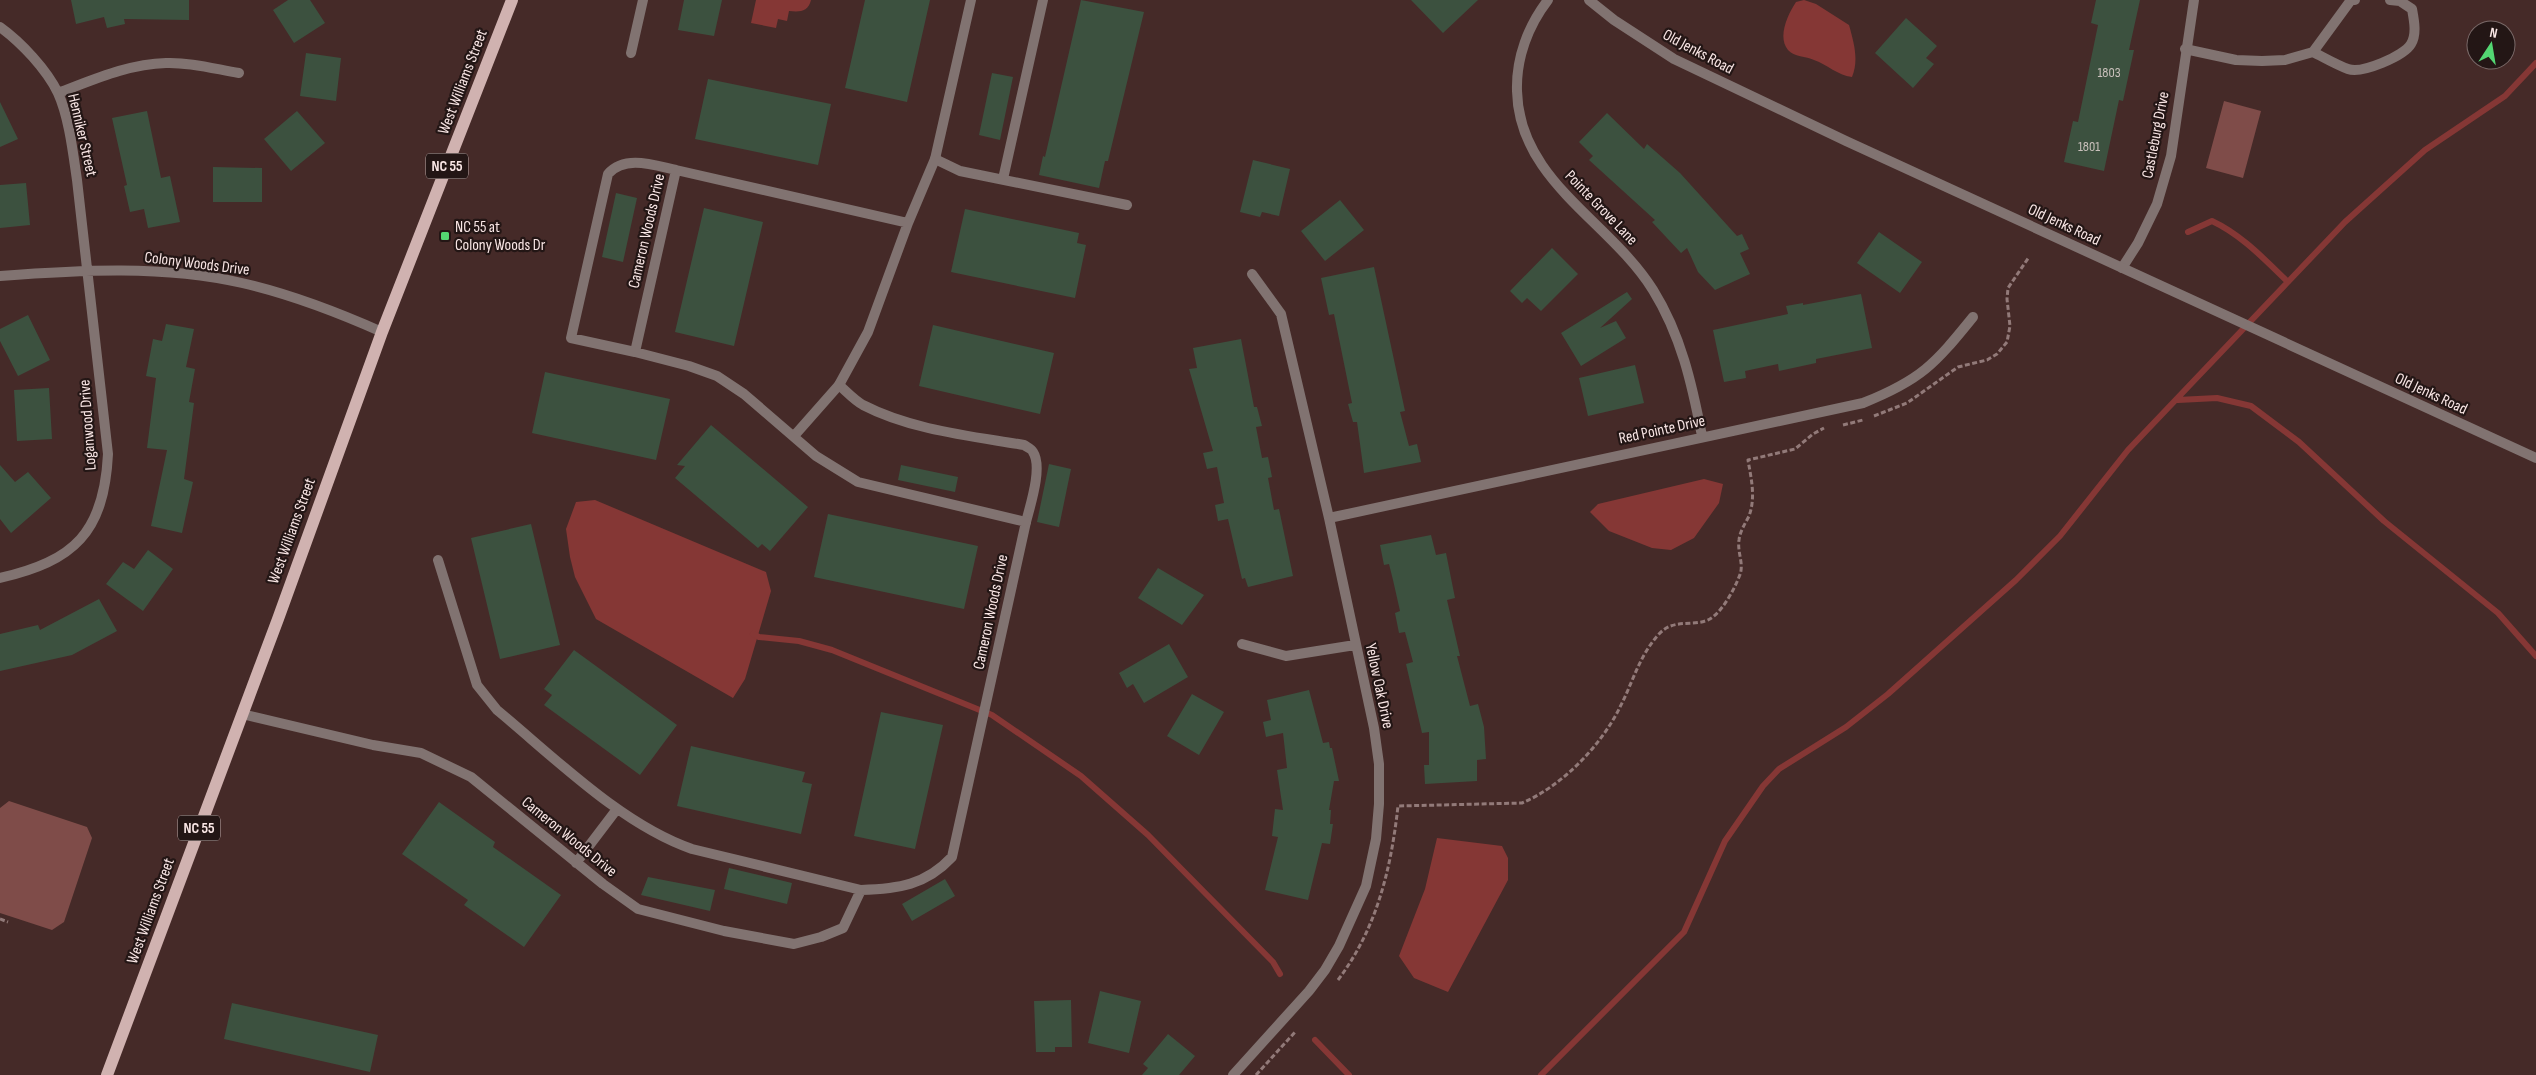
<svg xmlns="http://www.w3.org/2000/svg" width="2536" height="1075" viewBox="0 0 2536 1075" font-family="'Sofia Sans Condensed',sans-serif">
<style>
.green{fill:#7f4c49}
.water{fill:#853735}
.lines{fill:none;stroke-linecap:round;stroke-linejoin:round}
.stream{stroke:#853735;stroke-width:6}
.building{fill:#3c513f}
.path{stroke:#927a79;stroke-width:3;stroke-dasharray:5 2.5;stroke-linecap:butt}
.service{stroke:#817371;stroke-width:10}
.minor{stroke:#817371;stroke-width:10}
.tertiary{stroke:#817371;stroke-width:10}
.primary{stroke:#d0b2b0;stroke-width:12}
.poi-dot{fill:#53d672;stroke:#231615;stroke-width:2}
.labels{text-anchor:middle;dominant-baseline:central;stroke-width:4.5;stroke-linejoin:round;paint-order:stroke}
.number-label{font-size:14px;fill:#cac1bc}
.shield{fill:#231615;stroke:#b9a8a7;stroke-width:1}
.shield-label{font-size:15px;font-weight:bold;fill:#f9e6e5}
.street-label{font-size:16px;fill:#f9e6e5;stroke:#231615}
.poi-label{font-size:16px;fill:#f9e6e5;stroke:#231615;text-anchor:start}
</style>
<rect width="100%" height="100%" fill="#452a28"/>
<path class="green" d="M 2224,101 L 2261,111 L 2243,178 L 2206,168 Z
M 9,801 L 87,827 L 92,838 L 64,922 L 52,930 L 0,913 L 0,808 Z"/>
<path class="water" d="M 756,0 L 811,0 C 808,12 800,12 789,11 L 787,21 L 778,19 L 776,28 L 751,23 Z
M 1804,0 L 1816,4 L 1849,25 C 1854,43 1859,60 1852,77 C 1837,75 1828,65 1814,60 C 1806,56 1794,57 1788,50 C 1777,37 1788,14 1796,2 Z
M 1704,479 L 1723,484 L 1719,503 L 1694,538 L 1671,550 L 1652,548 L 1609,531 L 1590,512 L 1598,504 Z
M 595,500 L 766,572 L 771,591 L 745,679 L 733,698 L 596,619 L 575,577 L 570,557 L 566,529 L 576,502 Z
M 1437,838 L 1502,846 L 1508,858 L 1508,880 L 1448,992 L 1414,978 L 1399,956 L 1425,889 Z"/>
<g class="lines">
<path class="stream" d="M 2188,232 L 2212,221 C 2242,235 2265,260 2288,282
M 2178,400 L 2217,398 L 2251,406 L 2299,442 L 2384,521 L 2498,613 L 2536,656
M 753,634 L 759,637 L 799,641 L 832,650 L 992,715 L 1081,776 L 1148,835 L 1273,962 L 1280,974
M 1315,1040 L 1349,1075
M 1541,1075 L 1684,932 L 1725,841 L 1763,786 L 1779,769 L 1846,727 L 1888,694 L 2016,580 L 2060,536 L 2128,450 L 2345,222 L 2425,150 L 2505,96 L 2536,63"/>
</g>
<path class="building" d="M 71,0 L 189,0 L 189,20 L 124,19 L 125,24 L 107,28 L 104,17 L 76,24 Z
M 288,0 L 310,0 L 325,23 L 294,43 L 273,10 Z
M 684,0 L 722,0 L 714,36 L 678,30 Z
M 865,0 L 930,0 L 907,102 L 845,88 Z
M 1081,0 L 1144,12 L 1108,161 L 1105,161 L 1099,188 L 1039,175 L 1043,156 L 1045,157 Z
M 1411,0 L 1478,0 L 1443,33 Z
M 2096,0 L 2140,0 L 2129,50 L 2134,50 L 2123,101 L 2119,100 L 2104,171 L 2064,162 L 2073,121 L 2078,122 L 2098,25 L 2091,23 Z
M 1906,18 L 1937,46 L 1926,58 L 1934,64 L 1913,88 L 1875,53 Z
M 306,53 L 341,58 L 336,101 L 300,96 Z
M 992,73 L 1013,77 L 1000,140 L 979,135 Z
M 708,79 L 831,104 L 818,165 L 695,139 Z
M 0,102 L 18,139 L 0,147 Z
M 147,111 L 161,178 L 170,176 L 180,222 L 148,228 L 144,209 L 130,212 L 124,186 L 127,185 L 112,118 Z
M 297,111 L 325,143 L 291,171 L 264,139 Z
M 1607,113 L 1644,149 L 1647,144 L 1680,173 L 1737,236 L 1742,234 L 1749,249 L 1740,253 L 1750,274 L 1715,290 L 1698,272 L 1687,248 L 1681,253 L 1652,222 L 1655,220 L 1589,160 L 1593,156 L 1579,142 Z
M 1253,160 L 1290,169 L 1279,216 L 1262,212 L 1260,217 L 1240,212 Z
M 213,167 L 262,168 L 262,202 L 213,202 Z
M 26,183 L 30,225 L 0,228 L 0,185 Z
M 616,193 L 637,198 L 623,262 L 602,257 Z
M 1340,200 L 1364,230 L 1325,261 L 1301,231 Z
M 704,208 L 763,222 L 734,346 L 675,332 Z
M 965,209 L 1079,233 L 1077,243 L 1086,245 L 1075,298 L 951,272 Z
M 1879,232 L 1922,262 L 1900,293 L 1857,263 Z
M 1552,248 L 1578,274 L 1541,311 L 1527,298 L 1522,303 L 1510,291 Z
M 1374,267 L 1405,411 L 1400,412 L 1409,446 L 1417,444 L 1421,462 L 1364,473 L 1357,422 L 1353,422 L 1348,404 L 1352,403 L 1334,314 L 1329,315 L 1321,278 Z
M 1627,292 L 1632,299 L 1600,328 L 1616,321 L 1626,338 L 1581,366 L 1561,333 Z
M 1861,294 L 1872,348 L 1816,359 L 1816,363 L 1779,371 L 1778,364 L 1745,371 L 1746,378 L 1724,382 L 1713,330 L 1788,314 L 1786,306 L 1803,303 L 1803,305 Z
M 28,315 L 50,360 L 18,376 L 0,341 L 0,329 Z
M 166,324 L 194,329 L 186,367 L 195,369 L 189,402 L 194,403 L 184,479 L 193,482 L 182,533 L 151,526 L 167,450 L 147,448 L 156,378 L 146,376 L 153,339 L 162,341 Z
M 933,325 L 1054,353 L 1040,414 L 919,386 Z
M 1241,339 L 1254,407 L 1257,407 L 1262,426 L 1256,427 L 1262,458 L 1268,457 L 1272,477 L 1268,478 L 1274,510 L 1279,509 L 1293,576 L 1248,587 L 1245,578 L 1242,579 L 1228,519 L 1218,521 L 1215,505 L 1224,503 L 1217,467 L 1207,469 L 1203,453 L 1213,451 L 1189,369 L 1197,368 L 1193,348 Z
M 1635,365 L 1644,403 L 1588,416 L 1579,378 Z
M 545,372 L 670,399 L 656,460 L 532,433 Z
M 49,388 L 52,439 L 17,441 L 14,390 Z
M 711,425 L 808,507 L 770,551 L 762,544 L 758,548 L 675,478 L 685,466 L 677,465 Z
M 1049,464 L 1071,469 L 1059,527 L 1037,522 Z
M 0,465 L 15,482 L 28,472 L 51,498 L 11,533 L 0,519 Z
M 901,465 L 958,477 L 955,492 L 898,480 Z
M 828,514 L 978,546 L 964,609 L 814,577 Z
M 531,524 L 560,645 L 500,659 L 471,538 Z
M 1431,535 L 1436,555 L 1446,553 L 1455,598 L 1447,600 L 1460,656 L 1457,656 L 1470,706 L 1478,704 L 1484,727 L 1486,759 L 1477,760 L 1477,781 L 1425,784 L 1424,765 L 1429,765 L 1429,732 L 1422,733 L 1406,664 L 1413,662 L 1405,632 L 1399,633 L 1395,613 L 1400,611 L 1393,580 L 1389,564 L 1384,565 L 1380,545 Z
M 148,550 L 173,569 L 143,611 L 106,584 L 123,562 L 134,569 Z
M 1158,568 L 1204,595 L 1182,625 L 1138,598 Z
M 99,599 L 117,631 L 72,655 L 0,671 L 0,634 L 38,625 L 40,630 Z
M 1169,644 L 1188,677 L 1144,703 L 1133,684 L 1127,688 L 1119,673 Z
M 574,650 L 677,725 L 640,775 L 544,705 L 552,695 L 544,689 Z
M 1309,690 L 1323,743 L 1329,742 L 1330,748 L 1332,748 L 1339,781 L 1334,781 L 1329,810 L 1331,810 L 1330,824 L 1333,824 L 1330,844 L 1322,843 L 1308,900 L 1265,890 L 1278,837 L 1272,836 L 1275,809 L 1283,810 L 1277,770 L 1287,768 L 1283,733 L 1266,737 L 1263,722 L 1271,720 L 1267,700 Z
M 1192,694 L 1224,712 L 1199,755 L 1167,736 Z
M 881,712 L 943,725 L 915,849 L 854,836 Z
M 691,746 L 805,772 L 802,782 L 812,784 L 801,834 L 677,806 Z
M 439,802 L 495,842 L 493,847 L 561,895 L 524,947 L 464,905 L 468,900 L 402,854 Z
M 729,868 L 792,883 L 787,904 L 724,889 Z
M 648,877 L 715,890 L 710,911 L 641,895 Z
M 945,879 L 955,896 L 912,921 L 902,904 Z
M 1100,991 L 1141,1001 L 1129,1053 L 1088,1043 Z
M 1071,1000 L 1072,1047 L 1055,1047 L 1055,1052 L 1036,1052 L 1034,1001 Z
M 232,1003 L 378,1035 L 370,1072 L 224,1039 Z
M 1168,1034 L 1195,1056 L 1179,1075 L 1142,1075 L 1148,1068 L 1143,1064 Z"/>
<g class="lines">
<path class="path" d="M 1874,416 L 1907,403 L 1958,367 L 1987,360 L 1997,354 L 2007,342 L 2010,326 L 2007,299 L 2008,288 L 2029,257
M 1843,425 L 1863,420
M 0,919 L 8,922
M 1338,980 C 1377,928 1391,869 1398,806 L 1522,803 C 1562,786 1601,746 1620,707 C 1633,682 1639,656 1659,634 C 1674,618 1691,627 1708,620 C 1721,614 1734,590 1739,577 C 1745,565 1737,553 1739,540 C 1740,531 1745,524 1749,516 C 1756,497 1751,478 1748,460 L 1795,449 L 1813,434 L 1824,428
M 1256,1075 L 1296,1031"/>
<path class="service" d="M 2185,49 L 2236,60 L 2262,61 L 2285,60 L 2313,52 L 2351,0 L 2355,0
M 2313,52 C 2325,58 2337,65 2348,69 C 2362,74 2404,56 2411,44 C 2417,34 2414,20 2412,9 L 2400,1 L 2390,0
M 631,53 L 643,0
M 935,159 L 960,171 L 1127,205
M 1003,179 L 1043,0
M 839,385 C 846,391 854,400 863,405 C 911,430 971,436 1024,445 C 1027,447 1032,449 1033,452 C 1043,467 1030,506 1026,522"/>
<path class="minor" d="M 1548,0 C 1528,26 1516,58 1517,91 C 1519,181 1610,221 1653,290 C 1681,335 1692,384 1702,436
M 0,27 C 21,42 47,70 58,93 C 69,117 73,153 77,180 L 108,454 C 104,533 74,561 0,578
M 58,93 C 93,80 128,64 166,63 C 190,62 215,69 239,73
M 2122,268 L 2138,243 L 2157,204 L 2171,156 L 2194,0
M 0,276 C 79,270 164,265 242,283 C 290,294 337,312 382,332
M 635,352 L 571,338 L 608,174 C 625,155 653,165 676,170
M 794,436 L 839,385 L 868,332 L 908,223 L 935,159 L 971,0
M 1329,518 L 1863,403 C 1921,380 1935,364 1973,317
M 438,560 L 477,685 L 497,710 C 555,758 622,825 692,849 L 861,890 C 898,889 926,885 952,857 L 1026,522 L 858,482 L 816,456 L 744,394 L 717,376 L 689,366 L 635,352 L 676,170 L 908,223
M 1242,644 L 1286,656 L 1355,645
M 242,714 L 373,745 L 421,753 L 471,777 L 603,884 L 638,909 L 724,931 L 794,944 L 821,937 L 843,928 L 861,890
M 576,863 L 617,809
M 1233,1075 L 1309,991 L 1325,970 L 1339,946 L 1366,886 L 1376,839 L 1379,804 L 1379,764 L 1374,728 L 1329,518 L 1281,314 L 1252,274"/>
<path class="tertiary" d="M 1589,0 L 1614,20 L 1674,59 L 1846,141 L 2536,458"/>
<path class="primary" d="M 107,1075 L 278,619 L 382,332 L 512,0"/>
</g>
<rect class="poi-dot" x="440" y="231" width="10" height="10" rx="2.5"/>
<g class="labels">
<g class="number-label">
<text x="2109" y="72">1803</text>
<text x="2089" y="146">1801</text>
</g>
<g class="shield">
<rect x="426" y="153.5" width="42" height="25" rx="4"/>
<rect x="178" y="815.5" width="42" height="25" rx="4"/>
</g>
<g class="shield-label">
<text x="447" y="166">NC 55</text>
<text x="199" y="828">NC 55</text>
</g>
<g class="street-label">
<text transform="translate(1698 52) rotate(28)">Old Jenks Road</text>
<text transform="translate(463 82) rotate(-69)">West Williams Street</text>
<text transform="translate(82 135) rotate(77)">Henniker Street</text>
<text transform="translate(2156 135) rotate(-79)">Castleburg Drive</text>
<text transform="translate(1601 208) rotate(46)">Pointe Grove Lane</text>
<text transform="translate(2064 225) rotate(25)">Old Jenks Road</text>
<text transform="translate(647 231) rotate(-77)">Cameron Woods Drive</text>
<text transform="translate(197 264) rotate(7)">Colony Woods Drive</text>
<text transform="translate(2431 394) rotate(25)">Old Jenks Road</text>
<text transform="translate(88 425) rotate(-94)">Loganwood Drive</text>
<text transform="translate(1662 430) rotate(-12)">Red Pointe Drive</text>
<text transform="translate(292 531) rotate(-70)">West Williams Street</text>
<text transform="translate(991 612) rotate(-78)">Cameron Woods Drive</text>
<text transform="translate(1379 686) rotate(78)">Yellow Oak Drive</text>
<text transform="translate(569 837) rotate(39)">Cameron Woods Drive</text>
<text transform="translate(151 911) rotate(-70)">West Williams Street</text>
</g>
<g class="poi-label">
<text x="455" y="227">NC 55 at<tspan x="455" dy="18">Colony Woods Dr</tspan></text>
</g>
</g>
<g transform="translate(2491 45) rotate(12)"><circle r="24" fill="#231615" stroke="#796968"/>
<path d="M0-4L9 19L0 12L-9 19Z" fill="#53d672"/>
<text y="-8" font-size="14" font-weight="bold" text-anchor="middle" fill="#f9e6e5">N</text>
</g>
</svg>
